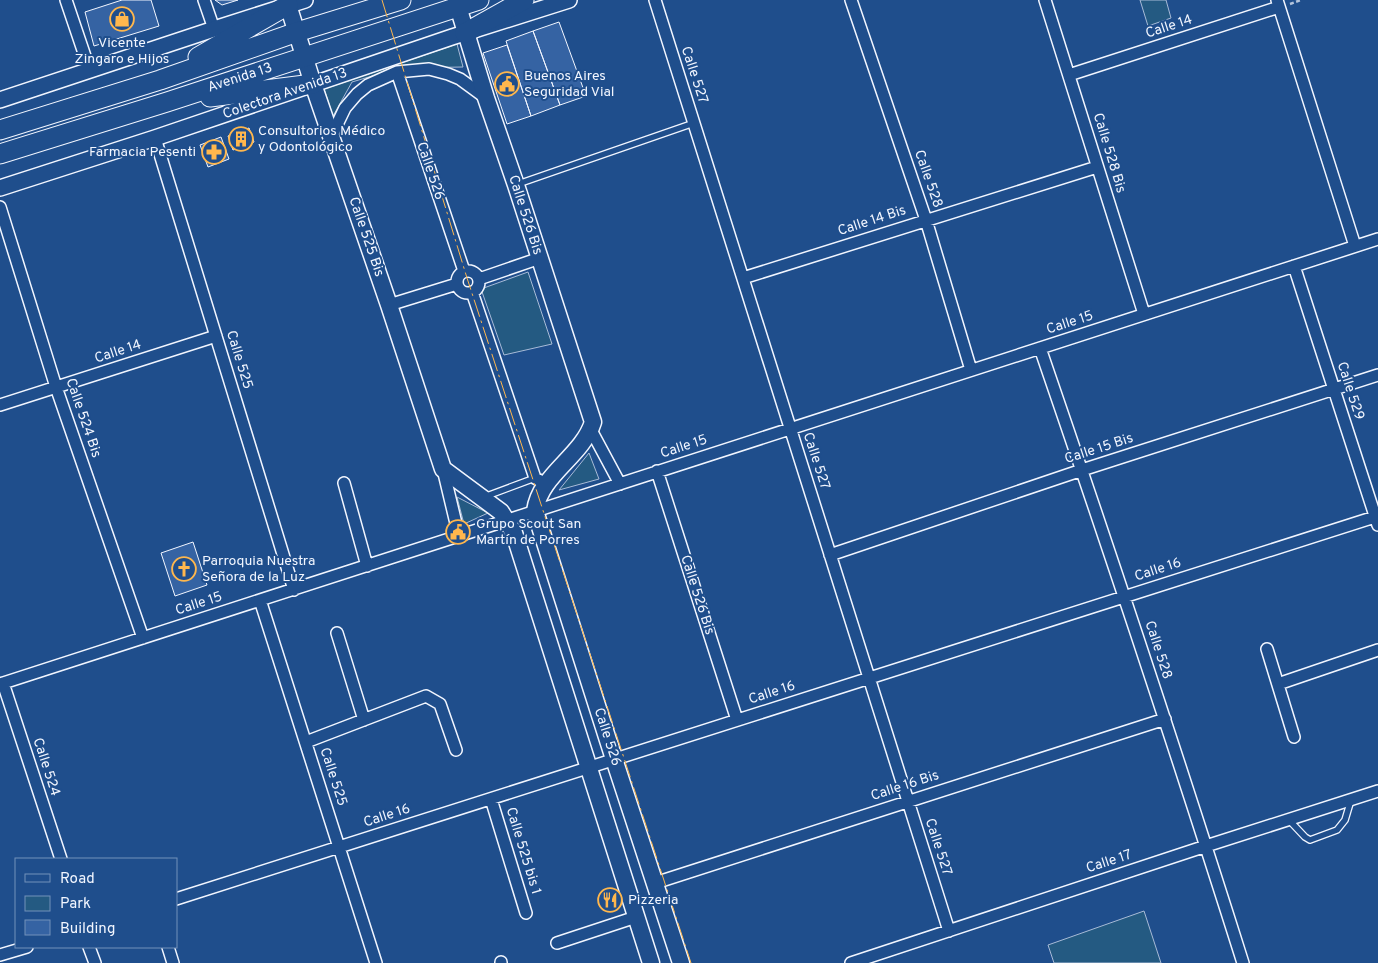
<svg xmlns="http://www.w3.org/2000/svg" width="1378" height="963" viewBox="0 0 1378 963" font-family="Overpass,sans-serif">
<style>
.green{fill:#245a82;stroke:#a8bbd7}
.building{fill:#3563a3;stroke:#f2f6ff}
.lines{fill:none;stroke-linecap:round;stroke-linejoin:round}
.service-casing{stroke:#f2f6ff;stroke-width:8}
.minor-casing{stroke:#f2f6ff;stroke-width:14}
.tertiary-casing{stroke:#f2f6ff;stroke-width:18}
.secondary-casing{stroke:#f2f6ff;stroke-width:19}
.primary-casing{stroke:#f2f6ff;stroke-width:21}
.path{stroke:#b3c4dc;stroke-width:2.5;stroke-dasharray:4 2.5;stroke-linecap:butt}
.service{stroke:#1f4e8c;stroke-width:5.5}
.minor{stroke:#1f4e8c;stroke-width:11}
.tertiary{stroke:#1f4e8c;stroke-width:15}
.secondary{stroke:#1f4e8c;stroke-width:16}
.primary{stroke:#1f4e8c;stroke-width:19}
.power{stroke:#ffb74d;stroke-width:1;stroke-dasharray:18 4 2.5 4;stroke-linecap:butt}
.labels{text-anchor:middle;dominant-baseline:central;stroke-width:4;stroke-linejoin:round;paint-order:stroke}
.street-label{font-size:14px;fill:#f2f6ff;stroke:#1f4e8c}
.poi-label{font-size:14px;fill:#f2f6ff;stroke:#1f4e8c;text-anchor:start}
</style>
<rect width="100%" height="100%" fill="#1f4e8c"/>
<path class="green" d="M 1140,0 L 1166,0 L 1171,18 L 1148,26 Z
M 457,44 L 463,67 L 399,68 L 352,82 L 333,116 L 324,89 Z
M 528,272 L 552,344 L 504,355 L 481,289 Z
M 589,453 L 599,479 L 559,490 Z
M 457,497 L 488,513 L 464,524 Z
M 1144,911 L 1161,963 L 1054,963 L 1048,945 Z"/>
<path class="building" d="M 122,0 L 151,0 L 159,26 L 94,46 L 85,12 Z
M 215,0 L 238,0 L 222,5 Z
M 559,22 L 586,96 L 560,105 L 533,31 Z
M 533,31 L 560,105 L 531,116 L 506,41 Z
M 507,45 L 531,116 L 507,124 L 483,53 Z
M 249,128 L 254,142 L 233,150 L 228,136 Z
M 221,137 L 229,159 L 208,167 L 200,145 Z
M 193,542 L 207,585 L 175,596 L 161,553 Z"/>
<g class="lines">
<g class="service-casing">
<path id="service" d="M 518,184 L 694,123
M 484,497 L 535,478
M 1289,820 L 1305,837 L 1310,840 L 1337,830 L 1345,820 L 1351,800"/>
</g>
<g class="minor-casing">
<path id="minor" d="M 66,0 L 90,71
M 204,0 L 214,29
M 655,0 L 949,931
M 851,0 L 926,220 L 971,370
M 1045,0 L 1144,314
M 1277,0 L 1355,246
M 397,72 L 464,271
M 1069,75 L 1279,7
M 331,137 L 345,108 L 357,94 L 368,85 L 397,72 L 429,69 L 448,74 L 460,79 L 486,98
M 155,138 L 294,590
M 0,207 L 56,387 L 143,638
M 1294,266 L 1378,525
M457 282a11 11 0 1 1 22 0a11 11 0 1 1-22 0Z
M 743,278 L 1097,167
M 479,279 L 540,258
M 472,292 L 535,478 L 546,484
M 389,305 L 457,284
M 1040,348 C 1110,552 1178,757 1243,963
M 0,405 L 216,336
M 591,430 L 620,484
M 443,469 L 459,536
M 657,471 L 737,720
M 344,483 L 367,566
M 830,555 L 1082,470 L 1378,375
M 260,600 L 376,963
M 337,633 L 364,720
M 1267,649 L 1294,737
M 3,683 L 61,859
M 0,684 L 1378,239
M 1278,684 L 1378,650
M 306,742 L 426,696 L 440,704 L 456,750
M 491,799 L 526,913
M 655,883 L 1165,719
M 176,899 L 1378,516
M 557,943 L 636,917
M 89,947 L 95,963
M 168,947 L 173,963
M 0,955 L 27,947
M 501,962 L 501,963
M 851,963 L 1206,846 L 1378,791"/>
</g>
<g class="tertiary-casing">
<path id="tertiary" d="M 0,100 L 214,29 L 305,0
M 0,188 L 155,138 L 452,37 L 569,0"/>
</g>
<g class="secondary-casing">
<path id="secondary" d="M 456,0 L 486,98 L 516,185 L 593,422 C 582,457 540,474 535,511 L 614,759 L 681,963
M 288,5 L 313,84 L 389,305 L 443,469 L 501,512 L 514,533 L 651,963"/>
</g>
<g class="primary-casing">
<path id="primary" d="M 465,33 L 524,0
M 198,57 L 288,5
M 210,97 L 313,84
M 0,130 L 160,80 L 297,32 L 401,0
M 0,154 L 167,102 L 479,0"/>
</g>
<path class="path" d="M 1290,4 L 1301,0"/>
<use href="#service" class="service"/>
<use href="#minor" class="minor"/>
<use href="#tertiary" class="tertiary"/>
<use href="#secondary" class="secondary"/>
<use href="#primary" class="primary"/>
<path class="power" d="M 382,0 L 467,278 L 691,963"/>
</g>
<defs>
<g id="shop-ring" transform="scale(1.25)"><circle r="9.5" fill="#1f4e8c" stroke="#ffb74d" stroke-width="1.5"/><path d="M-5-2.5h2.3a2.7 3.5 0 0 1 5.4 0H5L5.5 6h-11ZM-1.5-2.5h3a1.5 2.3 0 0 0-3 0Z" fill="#ffb74d"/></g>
<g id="civic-ring" transform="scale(1.25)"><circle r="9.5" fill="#1f4e8c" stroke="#ffb74d" stroke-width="1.5"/><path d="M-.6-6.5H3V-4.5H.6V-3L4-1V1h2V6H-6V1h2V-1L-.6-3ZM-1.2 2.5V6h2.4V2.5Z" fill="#ffb74d"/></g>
<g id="building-ring" transform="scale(1.25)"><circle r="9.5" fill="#1f4e8c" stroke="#ffb74d" stroke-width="1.5"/><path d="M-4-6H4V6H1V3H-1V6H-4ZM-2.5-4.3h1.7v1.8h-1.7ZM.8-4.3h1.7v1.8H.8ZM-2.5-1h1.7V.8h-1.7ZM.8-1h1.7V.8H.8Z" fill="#ffb74d"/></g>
<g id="pharmacy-ring" transform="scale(1.25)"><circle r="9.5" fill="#1f4e8c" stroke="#ffb74d" stroke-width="1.5"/><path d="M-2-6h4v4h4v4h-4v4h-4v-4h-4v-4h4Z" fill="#ffb74d"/></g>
<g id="church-ring" transform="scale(1.25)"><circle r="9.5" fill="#1f4e8c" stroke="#ffb74d" stroke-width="1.5"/><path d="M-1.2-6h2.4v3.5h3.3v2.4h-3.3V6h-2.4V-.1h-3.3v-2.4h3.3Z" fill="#ffb74d"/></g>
<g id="restaurant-ring" transform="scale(1.25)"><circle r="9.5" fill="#1f4e8c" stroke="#ffb74d" stroke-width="1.5"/><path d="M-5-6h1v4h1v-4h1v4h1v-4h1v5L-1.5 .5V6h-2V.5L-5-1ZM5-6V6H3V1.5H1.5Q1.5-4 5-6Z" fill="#ffb74d"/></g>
</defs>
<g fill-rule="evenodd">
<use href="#shop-ring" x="122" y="19"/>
<use href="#civic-ring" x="507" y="84"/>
<use href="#building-ring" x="241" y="139"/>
<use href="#pharmacy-ring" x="214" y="152"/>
<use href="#civic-ring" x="458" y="532"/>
<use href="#church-ring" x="184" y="569"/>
<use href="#restaurant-ring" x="610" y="900"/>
</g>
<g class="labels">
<g class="street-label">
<text transform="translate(1169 27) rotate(-18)">Calle 14</text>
<text transform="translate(694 75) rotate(72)">Calle 527</text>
<text transform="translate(240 78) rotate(-18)">Avenida 13</text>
<text transform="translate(285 94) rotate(-19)">Colectora Avenida 13</text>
<text transform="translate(1109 153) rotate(73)">Calle 528 Bis</text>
<text transform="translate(430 171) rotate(71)">Calle 526</text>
<text transform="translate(928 179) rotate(71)">Calle 528</text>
<text transform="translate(525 215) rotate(72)">Calle 526 Bis</text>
<text transform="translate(872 221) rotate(-18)">Calle 14 Bis</text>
<text transform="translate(366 237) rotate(71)">Calle 525 Bis</text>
<text transform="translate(1070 323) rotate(-18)">Calle 15</text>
<text transform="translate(118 352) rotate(-18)">Calle 14</text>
<text transform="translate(239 360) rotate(73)">Calle 525</text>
<text transform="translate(1350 391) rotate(72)">Calle 529</text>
<text transform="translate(83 418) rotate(71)">Calle 524 Bis</text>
<text transform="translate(684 447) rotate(-18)">Calle 15</text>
<text transform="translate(1099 449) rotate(-18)">Calle 15 Bis</text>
<text transform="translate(816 461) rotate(72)">Calle 527</text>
<text transform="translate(1158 570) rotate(-18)">Calle 16</text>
<text transform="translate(697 595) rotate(72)">Calle 526 Bis</text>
<text transform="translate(199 604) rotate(-18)">Calle 15</text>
<text transform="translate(1158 650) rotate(72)">Calle 528</text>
<text transform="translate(772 693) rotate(-18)">Calle 16</text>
<text transform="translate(607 737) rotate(72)">Calle 526</text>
<text transform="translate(46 767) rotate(72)">Calle 524</text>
<text transform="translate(333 777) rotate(72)">Calle 525</text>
<text transform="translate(905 786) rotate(-18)">Calle 16 Bis</text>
<text transform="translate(387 816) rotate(-18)">Calle 16</text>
<text transform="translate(938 847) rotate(72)">Calle 527</text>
<text transform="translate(523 851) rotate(73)">Calle 525 bis 1</text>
<text transform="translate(1109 862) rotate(-18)">Calle 17</text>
</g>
<g class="poi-label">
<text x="122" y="43" text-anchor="middle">Vicente<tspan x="122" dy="16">Zingaro e Hijos</tspan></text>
<text x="524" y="76">Buenos Aires<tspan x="524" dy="16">Seguridad Vial</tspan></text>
<text x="258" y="131">Consultorios Médico<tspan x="258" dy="16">y Odontológico</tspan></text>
<text x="196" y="152" text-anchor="end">Farmacia Pesenti</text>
<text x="476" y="524">Grupo Scout San<tspan x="476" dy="16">Martín de Porres</tspan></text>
<text x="202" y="561">Parroquia Nuestra<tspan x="202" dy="16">Señora de la Luz</tspan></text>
<text x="628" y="900">Pizzeria</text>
</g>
</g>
<rect x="15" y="858" width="162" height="90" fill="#1f4e8c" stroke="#7391ba"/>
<rect x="25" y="874" width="25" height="8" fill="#1f4e8c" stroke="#7391ba"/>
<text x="60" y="883" font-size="15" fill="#f2f6ff">Road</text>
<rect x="25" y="896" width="25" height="15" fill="#245a82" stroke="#7391ba"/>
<text x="60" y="908" font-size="15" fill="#f2f6ff">Park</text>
<rect x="25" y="920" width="25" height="15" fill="#3563a3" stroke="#7391ba"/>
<text x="60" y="933" font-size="15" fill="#f2f6ff">Building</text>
</svg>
